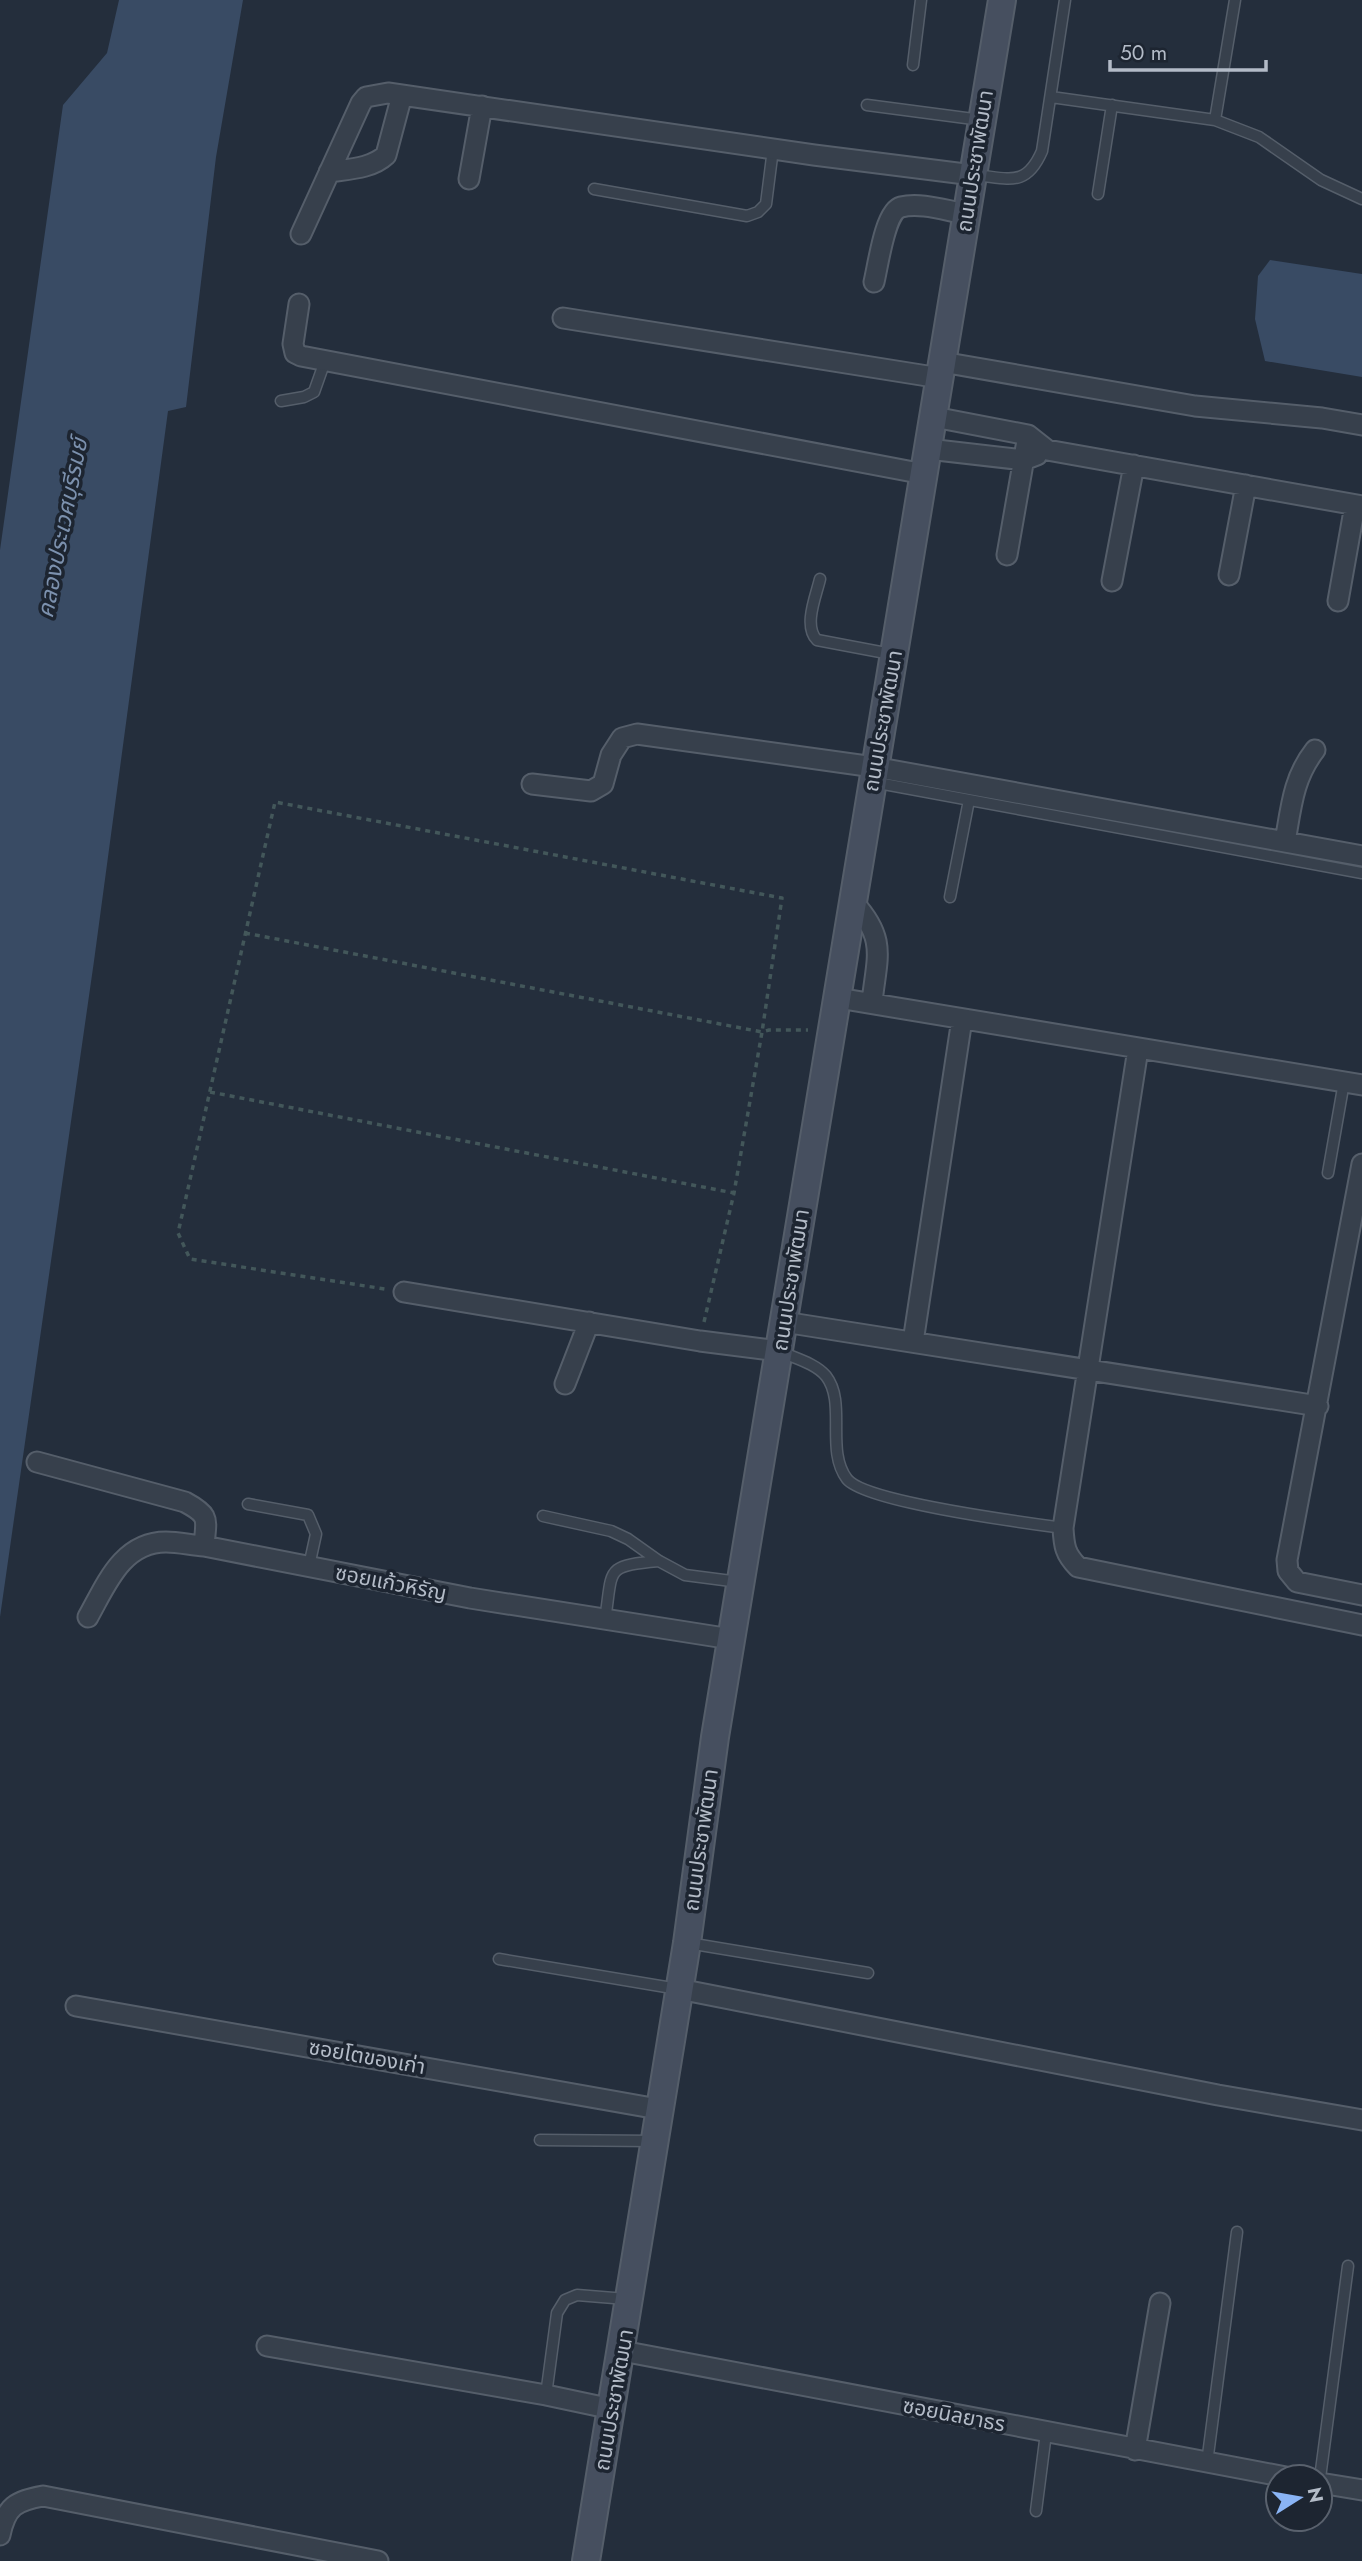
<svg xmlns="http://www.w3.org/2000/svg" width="1362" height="2561" viewBox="0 0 1362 2561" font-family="Jost,'Noto Sans Thai',sans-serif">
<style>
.water{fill:#394b64}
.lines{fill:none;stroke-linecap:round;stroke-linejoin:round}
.lane-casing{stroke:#555e6a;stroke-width:13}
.street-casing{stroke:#555e6a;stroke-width:23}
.secondary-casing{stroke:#555e6a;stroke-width:30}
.path{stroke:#43575a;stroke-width:3.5;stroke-dasharray:5 5;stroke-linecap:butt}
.lane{stroke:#37404c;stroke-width:10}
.street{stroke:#37404c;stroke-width:19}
.secondary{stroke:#464f5f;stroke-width:26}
.labels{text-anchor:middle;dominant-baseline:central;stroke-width:7;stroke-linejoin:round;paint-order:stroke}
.street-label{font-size:21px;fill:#b3bbc7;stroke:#1d2531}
.water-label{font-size:23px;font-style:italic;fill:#7c91ae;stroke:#1d2531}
</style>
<rect width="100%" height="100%" fill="#242e3c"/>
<path class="water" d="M 119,0 L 243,0 L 216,157 L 186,407 L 168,411 L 94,961 L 0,1617 L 0,550 L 63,105 L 107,53 Z
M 1270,260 L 1362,274 L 1362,377 L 1265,361 L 1255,319 L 1258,276 Z"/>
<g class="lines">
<g class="lane-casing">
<path id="lane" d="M 1235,0 L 1215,120 L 1259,137 L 1321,180 L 1362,199
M 913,65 L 921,0
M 1051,97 L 1215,120
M 867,105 L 981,120
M 974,175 C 1009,178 1026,188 1042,151 L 1065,0
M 594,189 L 747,216 L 758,212 L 766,204 L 773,149
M 1098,194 L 1112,105
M 281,401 L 304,397 L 314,392 L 325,361
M 820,579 C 816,596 803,626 817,640 L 891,654
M 873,782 L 1362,873
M 950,897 L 969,800
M 1328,1173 L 1344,1082
M 779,1351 C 794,1358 815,1363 826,1376 C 847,1403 825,1450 847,1479 C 865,1502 1027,1523 1063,1528
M 248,1504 L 308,1515 L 316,1534 L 309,1566
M 543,1516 L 611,1531 L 628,1539 L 659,1561 L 685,1575 L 739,1582
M 605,1620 C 613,1568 604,1566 659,1561
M 688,1943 L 868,1973
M 499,1959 L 678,1989
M 540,2140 L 654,2141
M 546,2395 L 557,2313 L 565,2300 L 577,2295 L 626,2299
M 1207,2463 L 1237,2232
M 1320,2478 L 1348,2266
M 1036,2511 L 1046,2433"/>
</g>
<g class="street-casing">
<path id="street" d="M 329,172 C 348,169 371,169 386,155 L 402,95
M 469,179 L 482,106
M 301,234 L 361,103 L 366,97 L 388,93 L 814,155 L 973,175
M 874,282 C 878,266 885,211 901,207 C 921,202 947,211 967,214
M 299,304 L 293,344 L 295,353 L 301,356 L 924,474
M 563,318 L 940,378
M 942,362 L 1195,406 L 1322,418 L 1362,425
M 934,417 L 1028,435 L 1047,450 L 1362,506
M 928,449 L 1024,460 L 1037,455
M 1007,555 L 1028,435
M 1229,575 L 1246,485
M 1112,581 L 1134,465
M 1338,601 L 1355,505
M 532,784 L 591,791 L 603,784 L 611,755 L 622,738 L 637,734 L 874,767 L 1362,856
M 1285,842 C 1291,808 1293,778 1315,750
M 853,902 C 887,939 877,956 872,1002
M 838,998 L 1362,1085
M 1138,1049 L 1063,1528 C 1064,1546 1065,1554 1078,1567 L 1362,1625
M 1362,1164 L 1287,1560 L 1288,1571 L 1297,1582 L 1362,1595
M 404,1292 L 700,1341 L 779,1351
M 784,1322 L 1318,1406
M 913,1342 L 962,1019
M 565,1384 L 589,1322
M 37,1462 L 185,1502 C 211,1516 206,1519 204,1546
M 88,1617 C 106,1585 122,1542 166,1542 C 178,1542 191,1545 204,1546 L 470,1598 L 731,1639
M 679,1989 L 1218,2095 L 1362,2120
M 76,2006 L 658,2109
M 267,2346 L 546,2395 L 612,2409
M 622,2351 L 1286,2477
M 1135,2450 L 1160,2303
M 1320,2483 L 1362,2490
M 0,2535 C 6,2506 16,2501 43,2496 L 378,2561"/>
</g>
<g class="secondary-casing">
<path id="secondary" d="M 586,2561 L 687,1943 L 715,1737 L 1002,0"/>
</g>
<path class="path" d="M 245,933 L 762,1032 L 782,898 L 275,802 L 178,1233 L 190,1259 L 385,1289
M 210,1092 L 734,1193
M 704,1322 L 734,1193 L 762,1032 L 769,1030 L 808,1030"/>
<use href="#lane" class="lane"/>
<use href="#street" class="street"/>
<use href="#secondary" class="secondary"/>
</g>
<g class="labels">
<g class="street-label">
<text transform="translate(975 161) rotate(-81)">ถนนประชาพัฒนา</text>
<text transform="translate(883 721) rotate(-80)">ถนนประชาพัฒนา</text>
<text transform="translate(791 1280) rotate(-81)">ถนนประชาพัฒนา</text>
<text transform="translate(391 1583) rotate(11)">ซอยแก้วหิรัญ</text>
<text transform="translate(701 1840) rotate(-82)">ถนนประชาพัฒนา</text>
<text transform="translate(367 2057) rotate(10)">ซอยโตของเก่า</text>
<text transform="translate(614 2400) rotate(-80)">ถนนประชาพัฒนา</text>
<text transform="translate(954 2415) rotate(11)">ซอยนิลยาธร</text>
</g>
<g class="water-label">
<text transform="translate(62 528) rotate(-79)">คลองประเวศบุรีรมย์</text>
</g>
</g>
<g transform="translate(1299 2498) rotate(79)"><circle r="33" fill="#1d2531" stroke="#59616d" stroke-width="2"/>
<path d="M0-5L12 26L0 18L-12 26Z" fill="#8ab4f5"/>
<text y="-10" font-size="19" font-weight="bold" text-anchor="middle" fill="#b3bbc7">N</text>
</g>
<path d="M1110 60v10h156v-10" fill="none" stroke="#b3bbc7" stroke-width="3.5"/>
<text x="1120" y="60" font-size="21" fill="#b3bbc7" stroke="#1d2531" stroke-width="5" paint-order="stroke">50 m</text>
</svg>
